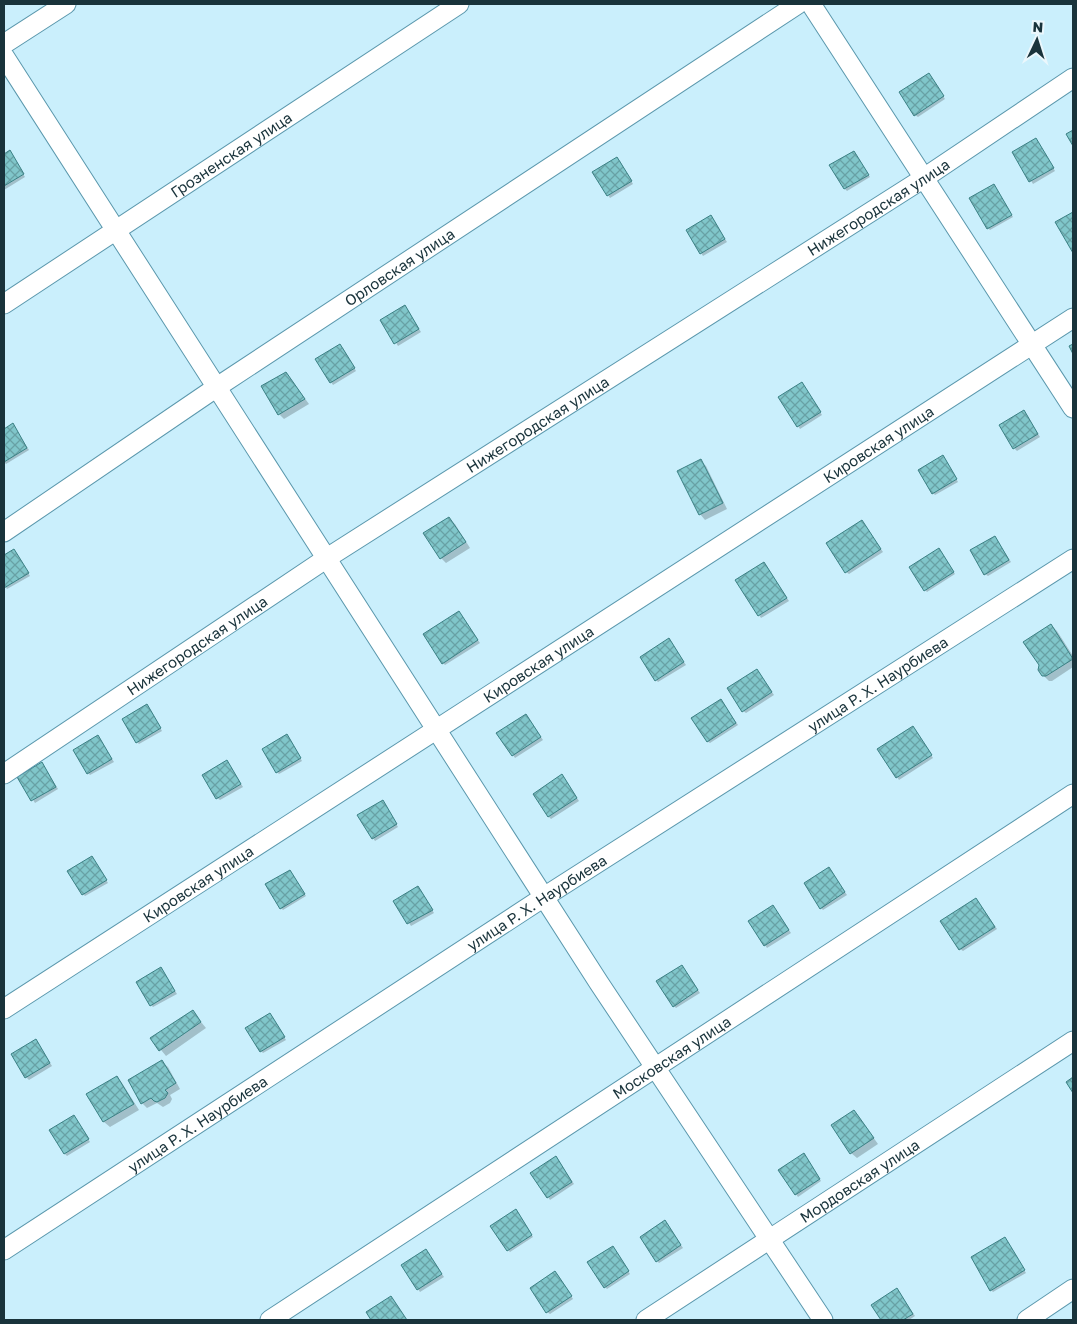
<svg xmlns="http://www.w3.org/2000/svg" width="1077" height="1324" viewBox="0 0 1077 1324" font-family="'Golos Text',sans-serif">
<style>
.shadow{fill:#0003}
.building{fill:url(#building-cross-hatch);stroke:#3b8185}
.lines{fill:none;stroke-linecap:round;stroke-linejoin:round}
.street-casing{stroke:#5b98ad;stroke-width:21}
.street{stroke:#fff;stroke-width:19}
.labels{text-anchor:middle;dominant-baseline:central;stroke-width:4;stroke-linejoin:round;paint-order:stroke}
.street-label{font-size:15px;fill:#19333b;stroke:#ebf7fc}
</style>
<defs>
<pattern id="building-cross-hatch" width="8" height="8" patternUnits="userSpaceOnUse" patternTransform="scale(1.25)"><rect width="8" height="8" fill="#80c6ca"/><path d="M0 0l8 8M0 8l8-8" fill="none" stroke="#68a1a5"/></pattern>
</defs>
<rect width="100%" height="100%" fill="#caeffc"/>
<path class="shadow" d="M 931,77 L 945,99 L 918,117 L 915,115 Z
M 1038,142 L 1055,171 L 1033,184 L 1013,152 Z
M 10,152 L 25,177 L 4,190 L 4,155 Z
M 854,152 L 870,177 L 847,191 L 845,189 Z
M 620,161 L 633,184 L 610,198 L 608,195 Z
M 996,188 L 1013,217 L 990,230 L 988,228 Z
M 713,219 L 727,242 L 703,256 L 687,231 Z
M 407,309 L 421,332 L 398,346 L 382,320 Z
M 343,348 L 356,371 L 333,385 L 331,382 Z
M 286,373 L 309,404 L 284,419 L 279,414 Z
M 804,386 L 822,415 L 800,429 L 798,426 Z
M 1026,414 L 1040,437 L 1017,451 L 1014,448 Z
M 13,425 L 29,450 L 6,464 L 4,462 L 4,430 Z
M 945,459 L 958,482 L 935,495 L 933,493 Z
M 701,461 L 706,466 L 727,509 L 705,520 L 700,514 Z
M 449,519 L 455,524 L 470,548 L 446,563 L 441,558 Z
M 864,524 L 883,552 L 849,574 L 846,572 Z
M 995,537 L 1011,562 L 988,576 L 985,574 Z
M 14,551 L 30,576 L 7,589 L 4,585 L 4,557 Z
M 941,552 L 955,574 L 927,592 L 925,590 Z
M 764,563 L 789,601 L 761,618 L 736,580 Z
M 461,615 L 480,643 L 445,665 L 443,663 Z
M 1051,625 L 1057,631 L 1073,656 L 1073,667 L 1052,681 L 1049,681 L 1043,675 L 1040,665 Z
M 669,640 L 686,665 L 658,682 L 656,680 Z
M 759,673 L 774,695 L 746,713 L 743,711 Z
M 723,703 L 738,725 L 710,743 L 707,741 Z
M 149,708 L 162,731 L 139,744 L 137,742 Z
M 526,715 L 543,740 L 515,758 L 513,755 Z
M 915,730 L 933,758 L 899,780 L 879,749 Z
M 289,738 L 302,761 L 279,774 L 277,772 Z
M 100,739 L 114,762 L 90,775 L 88,773 Z
M 229,764 L 243,787 L 220,800 L 217,798 Z
M 44,766 L 58,789 L 35,803 L 19,777 Z
M 564,778 L 579,801 L 551,819 L 549,817 Z
M 385,804 L 398,827 L 375,841 L 373,838 Z
M 92,858 L 108,883 L 85,896 L 83,894 Z
M 290,871 L 306,896 L 283,910 L 281,908 Z
M 831,871 L 847,895 L 823,910 L 821,908 Z
M 418,887 L 434,913 L 411,926 L 395,901 Z
M 976,899 L 997,929 L 963,951 L 960,949 Z
M 775,909 L 791,933 L 767,948 L 765,945 Z
M 684,969 L 700,993 L 676,1008 L 674,1006 Z
M 163,971 L 177,994 L 153,1007 L 151,1005 Z
M 192,1011 L 206,1028 L 166,1056 L 152,1039 Z
M 272,1017 L 286,1040 L 263,1053 L 261,1051 Z
M 38,1043 L 52,1066 L 29,1080 L 26,1077 Z
M 162,1062 L 168,1067 L 180,1089 L 170,1095 L 172,1099 L 170,1103 L 163,1107 L 157,1103 L 147,1108 L 142,1103 Z
M 117,1077 L 122,1083 L 139,1110 L 110,1127 L 104,1122 L 88,1094 Z
M 854,1111 L 878,1144 L 857,1158 L 851,1153 Z
M 76,1119 L 90,1142 L 67,1156 L 65,1154 Z
M 806,1157 L 821,1181 L 798,1197 L 796,1194 Z
M 558,1160 L 574,1184 L 550,1200 L 548,1197 Z
M 518,1213 L 533,1237 L 510,1252 L 508,1250 Z
M 667,1224 L 683,1248 L 659,1263 L 657,1261 Z
M 1007,1241 L 1026,1273 L 993,1292 L 991,1290 Z
M 615,1250 L 630,1274 L 607,1289 L 605,1287 Z
M 428,1253 L 444,1277 L 420,1292 L 418,1289 Z
M 558,1275 L 573,1299 L 550,1314 L 547,1312 Z
M 899,1292 L 915,1316 L 909,1320 L 883,1320 L 873,1305 Z"/>
<path class="building" d="M 929,73 L 944,96 L 914,116 L 899,92 Z
M 1073,130 L 1073,146 L 1066,134 Z
M 1036,138 L 1054,168 L 1029,182 L 1012,152 Z
M 10,150 L 24,174 L 4,186 L 4,154 Z
M 854,151 L 869,175 L 844,189 L 829,165 Z
M 617,157 L 632,181 L 607,196 L 592,172 Z
M 994,184 L 1012,215 L 987,229 L 969,198 Z
M 1073,212 L 1073,253 L 1055,222 Z
M 711,215 L 725,239 L 700,254 L 686,230 Z
M 405,305 L 419,329 L 394,344 L 380,320 Z
M 340,344 L 355,368 L 330,383 L 315,359 Z
M 1073,344 L 1073,354 L 1069,346 Z
M 286,372 L 305,399 L 278,415 L 261,386 Z
M 802,382 L 821,412 L 797,427 L 778,397 Z
M 1024,410 L 1038,434 L 1013,449 L 999,425 Z
M 13,423 L 27,448 L 4,462 L 4,429 Z
M 943,455 L 957,479 L 932,494 L 918,470 Z
M 701,459 L 723,503 L 699,515 L 677,471 Z
M 449,517 L 466,542 L 440,559 L 423,533 Z
M 862,520 L 881,549 L 845,573 L 826,543 Z
M 995,536 L 1009,560 L 984,575 L 970,550 Z
M 939,548 L 954,572 L 924,591 L 909,567 Z
M 14,549 L 29,573 L 4,588 L 4,555 Z
M 764,562 L 787,598 L 758,616 L 735,580 Z
M 459,611 L 478,640 L 442,664 L 423,634 Z
M 1051,624 L 1073,659 L 1046,676 L 1042,676 L 1038,670 L 1039,665 L 1023,642 Z
M 669,638 L 684,662 L 655,681 L 640,657 Z
M 757,669 L 772,692 L 742,712 L 727,688 Z
M 721,699 L 736,723 L 707,742 L 691,718 Z
M 147,704 L 161,728 L 136,743 L 122,719 Z
M 526,714 L 541,737 L 512,756 L 496,733 Z
M 913,726 L 932,755 L 896,778 L 877,749 Z
M 287,734 L 301,758 L 276,773 L 262,749 Z
M 98,735 L 112,759 L 87,774 L 73,750 Z
M 227,760 L 241,784 L 216,799 L 202,775 Z
M 42,762 L 56,787 L 31,801 L 17,777 Z
M 562,774 L 577,798 L 548,817 L 533,794 Z
M 383,800 L 397,824 L 372,839 L 357,815 Z
M 92,856 L 107,880 L 82,895 L 67,871 Z
M 829,867 L 845,892 L 820,909 L 804,883 Z
M 290,870 L 305,894 L 280,909 L 265,884 Z
M 418,886 L 433,910 L 407,924 L 393,901 Z
M 976,898 L 995,927 L 959,950 L 940,921 Z
M 773,905 L 789,930 L 764,946 L 748,921 Z
M 682,965 L 698,990 L 673,1007 L 656,981 Z
M 161,967 L 175,991 L 150,1006 L 136,982 Z
M 193,1010 L 201,1022 L 159,1051 L 150,1038 Z
M 270,1013 L 285,1037 L 260,1052 L 245,1028 Z
M 36,1039 L 50,1063 L 25,1078 L 11,1054 Z
M 162,1060 L 176,1083 L 165,1090 L 168,1093 L 165,1098 L 157,1102 L 154,1101 L 151,1098 L 141,1104 L 128,1080 Z
M 117,1076 L 134,1104 L 103,1122 L 86,1094 Z
M 1073,1077 L 1073,1093 L 1066,1082 Z
M 854,1110 L 874,1138 L 850,1154 L 831,1125 Z
M 74,1115 L 89,1139 L 64,1154 L 49,1130 Z
M 804,1153 L 820,1179 L 795,1195 L 778,1170 Z
M 556,1156 L 572,1182 L 547,1198 L 530,1173 Z
M 516,1209 L 532,1235 L 507,1251 L 490,1226 Z
M 665,1220 L 681,1245 L 656,1262 L 640,1237 Z
M 1005,1237 L 1025,1270 L 990,1291 L 971,1257 Z
M 613,1246 L 629,1271 L 604,1288 L 587,1262 Z
M 426,1249 L 442,1274 L 417,1290 L 401,1265 Z
M 555,1271 L 572,1296 L 546,1313 L 530,1288 Z
M 897,1288 L 913,1314 L 903,1320 L 881,1320 L 871,1305 Z
M 391,1296 L 407,1320 L 371,1320 L 366,1312 Z"/>
<g class="lines">
<g class="street-casing">
<g id="street">
<path d="M 811,4 L 1073,408"/>
<path d="M 4,44 L 66,4"/>
<path d="M 4,56 L 599,983 L 823,1320"/>
<path id="s1" d="M 4,304 L 459,4"/>
<path id="s2" d="M 4,532 L 217,387 L 798,4"/>
<path id="s3" d="M 4,774 L 327,558 L 924,178 L 1073,78"/>
<path id="s4" d="M 4,1009 L 1073,318"/>
<path id="s5" d="M 4,1250 L 544,897 L 1073,559"/>
<path id="s6" d="M 270,1320 L 1073,794"/>
<path id="s7" d="M 646,1320 L 1073,1041"/>
<path d="M 1027,1320 L 1073,1289"/>
</g>
</g>
<use href="#street" class="street"/>
</g>
<g class="labels">
<g class="street-label">
<text stroke="none"><textPath href="#s1" startOffset="272">Грозненская улица</textPath></text>
<text stroke="none"><textPath href="#s3" startOffset="1042">Нижегородская улица</textPath></text>
<text stroke="none"><textPath href="#s2" startOffset="476">Орловская улица</textPath></text>
<text stroke="none"><textPath href="#s3" startOffset="638">Нижегородская улица</textPath></text>
<text stroke="none"><textPath href="#s4" startOffset="1041">Кировская улица</textPath></text>
<text stroke="none"><textPath href="#s3" startOffset="232">Нижегородская улица</textPath></text>
<text stroke="none"><textPath href="#s4" startOffset="636">Кировская улица</textPath></text>
<text stroke="none"><textPath href="#s5" startOffset="1041">улица Р. Х. Наурбиева</textPath></text>
<text stroke="none"><textPath href="#s4" startOffset="231">Кировская улица</textPath></text>
<text stroke="none"><textPath href="#s5" startOffset="636">улица Р. Х. Наурбиева</textPath></text>
<text stroke="none"><textPath href="#s6" startOffset="480">Московская улица</textPath></text>
<text stroke="none"><textPath href="#s5" startOffset="231">улица Р. Х. Наурбиева</textPath></text>
<text stroke="none"><textPath href="#s7" startOffset="255">Мордовская улица</textPath></text>
</g>
</g>
<rect width="1077" height="1324" fill="none" stroke="#19333b" stroke-width="10"/>
<g transform="translate(1037 40) rotate(4)" stroke="#ebf7fc" stroke-width="4" paint-order="stroke">
<path d="M0-4L9 19L0 12L-9 19Z" fill="#19333b"/>
<text y="-8" font-size="14" font-weight="bold" text-anchor="middle" fill="#19333b">N</text>
</g>
</svg>
